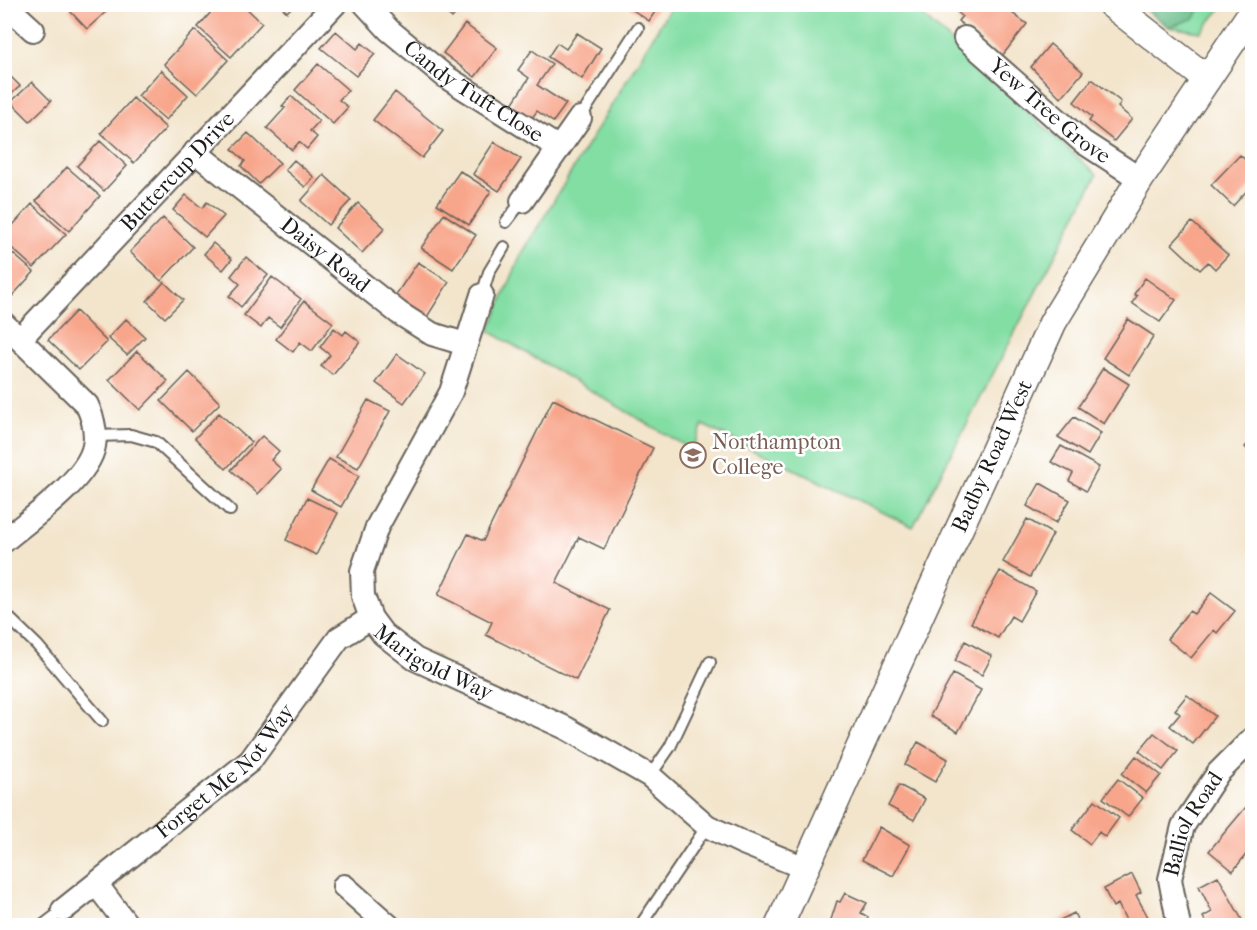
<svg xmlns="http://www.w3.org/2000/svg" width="1257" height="930" viewBox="0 0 1257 930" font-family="'IM FELL French Canon',serif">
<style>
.green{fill:#83dea4;stroke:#507d60;stroke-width:1.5}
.forest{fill:#6abd8a;stroke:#436c53;stroke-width:1.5}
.building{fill:#f8a68b}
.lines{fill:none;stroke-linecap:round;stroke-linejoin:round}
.service-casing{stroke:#67625a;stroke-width:14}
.minor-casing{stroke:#67625a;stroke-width:26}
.tertiary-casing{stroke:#67625a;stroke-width:30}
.service{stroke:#fff;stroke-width:10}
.minor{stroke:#fff;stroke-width:22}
.tertiary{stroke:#fff;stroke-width:27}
.labels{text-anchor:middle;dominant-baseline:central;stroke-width:5;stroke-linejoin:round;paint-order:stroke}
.street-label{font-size:22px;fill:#1c1c1c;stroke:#fff}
.education-label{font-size:22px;fill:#785e54;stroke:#fff;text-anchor:start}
</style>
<rect width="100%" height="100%" fill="#fff"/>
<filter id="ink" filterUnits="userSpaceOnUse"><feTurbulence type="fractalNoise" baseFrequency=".0167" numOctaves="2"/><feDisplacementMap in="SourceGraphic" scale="12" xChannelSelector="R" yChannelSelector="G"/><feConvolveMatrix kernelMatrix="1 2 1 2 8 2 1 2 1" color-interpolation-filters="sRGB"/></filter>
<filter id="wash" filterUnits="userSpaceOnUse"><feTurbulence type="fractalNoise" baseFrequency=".008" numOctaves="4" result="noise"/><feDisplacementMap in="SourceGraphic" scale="24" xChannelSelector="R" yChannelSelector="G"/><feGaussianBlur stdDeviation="1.35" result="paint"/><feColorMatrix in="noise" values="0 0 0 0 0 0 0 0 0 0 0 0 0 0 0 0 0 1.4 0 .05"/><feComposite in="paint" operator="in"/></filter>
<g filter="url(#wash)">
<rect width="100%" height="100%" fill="#f3e5cc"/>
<path class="green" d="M 672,5 L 911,5 L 1097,175 L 913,527 L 703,425 L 692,450 L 489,331 L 521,255 Z
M 1140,5 L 1224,5 L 1201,32 L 1169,27 Z"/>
<path class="forest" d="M 1140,5 L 1201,5 L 1195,18 L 1169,27 Z"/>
<g id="blocks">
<path class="building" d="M 74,4 L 104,4 L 109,9 L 87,29 L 69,10 Z
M 218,4 L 242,4 L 262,23 L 231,57 L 198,27 Z
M 437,4 L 464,4 L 452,18 Z
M 624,4 L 660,4 L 649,21 Z
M 279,5 L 294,5 L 287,12 Z
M 958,5 L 1001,5 L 1027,24 L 1002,56 L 958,21 L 962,16 L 957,12 Z
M 465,24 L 497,48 L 475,77 L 443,53 Z
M 195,30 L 228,60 L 197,94 L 164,64 Z
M 336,31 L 357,49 L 362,43 L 375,54 L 356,76 L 321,48 Z
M 577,33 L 601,48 L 582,79 L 548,57 L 557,43 L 566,49 Z
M 1050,44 L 1083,72 L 1061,98 L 1031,67 Z
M 532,50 L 552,64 L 537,85 L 566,104 L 553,122 L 537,111 L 532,118 L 512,104 L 529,78 L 518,70 Z
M 318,64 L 348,90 L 339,100 L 348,107 L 333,124 L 295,90 Z
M 4,70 L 20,86 L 4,101 Z
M 161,70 L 188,95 L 166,120 L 138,96 Z
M 1092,79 L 1121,102 L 1118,107 L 1132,119 L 1114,141 L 1089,121 L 1092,117 L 1074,102 Z
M 32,82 L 51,101 L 30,121 L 11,102 Z
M 395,92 L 443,131 L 422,158 L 373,120 Z
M 291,96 L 319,121 L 310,131 L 317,137 L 307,149 L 299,142 L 292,150 L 267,128 L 285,108 L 282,106 Z
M 133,98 L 166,128 L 134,163 L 101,133 Z
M 248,133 L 280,163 L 259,184 L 241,166 L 245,161 L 232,149 Z
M 100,141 L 127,166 L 104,191 L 77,166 Z
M 494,142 L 521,159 L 499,191 L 473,174 Z
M 1240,155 L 1252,166 L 1252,185 L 1233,206 L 1211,185 Z
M 294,160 L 314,177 L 305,187 L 285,170 Z
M 67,167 L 100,196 L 69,231 L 36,201 Z
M 460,171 L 491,191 L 469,225 L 437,204 Z
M 324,175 L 351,200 L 328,225 L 301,201 Z
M 186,195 L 202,208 L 207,202 L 224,216 L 205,237 L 173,210 Z
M 358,203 L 385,228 L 362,253 L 335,228 Z
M 32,204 L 66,234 L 34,268 L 4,241 L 4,235 Z
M 444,214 L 476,235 L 453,269 L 421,248 Z
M 163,218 L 193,247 L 161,281 L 130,252 Z
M 1192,222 L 1228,255 L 1215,269 L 1208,262 L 1200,270 L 1172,244 Z
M 213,243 L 232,259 L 223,270 L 204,254 Z
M 4,246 L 34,272 L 4,305 Z
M 246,257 L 268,275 L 241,307 L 229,296 L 240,284 L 231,276 Z
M 418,262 L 449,282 L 427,317 L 395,296 Z
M 272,277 L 301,299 L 280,327 L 268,318 L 261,328 L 244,315 Z
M 1145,278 L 1176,300 L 1160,322 L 1132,303 L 1137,296 L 1134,294 Z
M 164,282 L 183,300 L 165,318 L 147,301 Z
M 304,301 L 333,323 L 312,351 L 300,342 L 293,352 L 276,339 Z
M 76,311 L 107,342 L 79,370 L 48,340 Z
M 126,319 L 145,337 L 127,355 L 108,338 Z
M 1128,319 L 1154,336 L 1129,375 L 1103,358 Z
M 334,328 L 343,335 L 346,331 L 360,342 L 333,375 L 321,366 L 330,355 L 320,347 Z
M 137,351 L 168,381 L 140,410 L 109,380 Z
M 397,354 L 425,374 L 404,403 L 376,383 Z
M 1103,368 L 1129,384 L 1104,424 L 1078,407 Z
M 189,372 L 220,403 L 192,431 L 161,401 Z
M 553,399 L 653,448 L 604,549 L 579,537 L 556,583 L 610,610 L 576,680 L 486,635 L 492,622 L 438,595 L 468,534 L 483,541 Z
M 368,400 L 390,411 L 358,468 L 336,457 Z
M 219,413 L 251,442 L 226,469 L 195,438 Z
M 1074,417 L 1101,433 L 1088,455 L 1058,437 Z
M 262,436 L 279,451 L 271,460 L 281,469 L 258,494 L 231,470 Z
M 1252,439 L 1252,455 L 1245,447 Z
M 1061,446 L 1099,467 L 1086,491 L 1069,481 L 1073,473 L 1051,462 Z
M 329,459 L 359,476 L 341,507 L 311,490 Z
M 1040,483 L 1070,500 L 1056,523 L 1027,506 Z
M 307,498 L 338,513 L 316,555 L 286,540 Z
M 1027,519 L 1053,534 L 1030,577 L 1003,562 Z
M 1000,571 L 1036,591 L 1019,621 L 1011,616 L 998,638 L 971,623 Z
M 1211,593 L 1235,611 L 1217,633 L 1214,630 L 1191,658 L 1167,639 L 1189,611 L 1194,614 Z
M 965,641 L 992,656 L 982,675 L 955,661 Z
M 953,674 L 981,690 L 958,732 L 930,716 Z
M 1187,695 L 1215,716 L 1193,744 L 1170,726 L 1180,714 L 1175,710 Z
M 1154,733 L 1178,751 L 1163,770 L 1139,751 Z
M 918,742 L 948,759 L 935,782 L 905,765 Z
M 1136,756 L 1161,775 L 1146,793 L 1122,774 Z
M 1118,779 L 1143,798 L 1128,817 L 1103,798 Z
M 899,785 L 925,799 L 914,820 L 888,806 Z
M 1095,800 L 1119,818 L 1105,837 L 1099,832 L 1090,844 L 1072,830 Z
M 1246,807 L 1252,812 L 1252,847 L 1233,871 L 1209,851 Z
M 879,827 L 910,845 L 893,876 L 862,860 Z
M 1132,874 L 1141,892 L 1136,895 L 1149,919 L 1136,926 L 1129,926 L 1118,904 L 1113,907 L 1104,889 Z
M 1218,876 L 1241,918 L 1244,926 L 1208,926 L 1203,917 L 1212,912 L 1199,886 Z
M 845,893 L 867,903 L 861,913 L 868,917 L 863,926 L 829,926 L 837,901 L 840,902 Z
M 1074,913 L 1080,926 L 1048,926 Z"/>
</g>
</g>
<g filter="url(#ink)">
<use href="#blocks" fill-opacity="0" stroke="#67625a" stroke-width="1.5"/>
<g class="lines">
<g class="service-casing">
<path id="service" d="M 580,118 L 638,28
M 506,222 L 522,201
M 482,295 L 489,272 L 504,247
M 95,436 L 131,435 L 156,442 L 230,510
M 4,613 L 37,645 L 102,721
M 650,776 L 670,747 L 710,662
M 4,918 L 11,926
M 42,926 L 63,910
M 640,926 L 707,826"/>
</g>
<g class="minor-casing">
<g id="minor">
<path d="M 15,4 L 10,9 L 33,30"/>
<path id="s1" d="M 365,4 L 389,30 L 446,77 L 559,148"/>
<path id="s2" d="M 965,38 L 1083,142 L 1140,179"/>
<path id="s3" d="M 195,152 L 399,313 L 432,334 L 465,344"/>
<path d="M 522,201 L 580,118"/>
<path id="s4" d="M 482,295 L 451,392 L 377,527 L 362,571 L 363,596 L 371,618 L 383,634 L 415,659 L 566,728 L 650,776 L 707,826 L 743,843 L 805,868"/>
<path d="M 4,324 L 87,405 C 93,418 97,431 94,446 C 88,479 30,519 4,541"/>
<path id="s5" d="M 20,339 L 335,4"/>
<path d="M 97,885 L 128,926"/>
<path d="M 344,886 L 389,926"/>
<path id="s6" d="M 63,910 L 250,761 L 339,638 L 371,618"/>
<path id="s7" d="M 1179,926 L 1170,879 L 1183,826 L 1218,773 L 1252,739"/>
</g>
</g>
<g class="tertiary-casing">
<g id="tertiary">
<path d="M 1111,4 L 1207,79"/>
<path id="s8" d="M 779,926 L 1053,322 L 1140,179 L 1252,12"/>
</g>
</g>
<use href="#service" class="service"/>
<use href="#minor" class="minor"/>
<use href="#tertiary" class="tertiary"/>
</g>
</g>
<defs>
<g id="university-ring" transform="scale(1.35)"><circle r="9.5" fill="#fff" stroke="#8d6e63" stroke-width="1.5"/><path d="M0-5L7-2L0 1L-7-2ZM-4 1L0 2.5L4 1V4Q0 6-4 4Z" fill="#8d6e63"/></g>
</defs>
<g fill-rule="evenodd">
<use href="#university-ring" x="693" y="455"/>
</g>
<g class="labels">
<g class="street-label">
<text stroke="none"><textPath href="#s1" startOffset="140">Candy Tuft Close</textPath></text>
<text stroke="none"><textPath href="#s2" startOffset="112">Yew Tree Grove</textPath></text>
<text stroke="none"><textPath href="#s5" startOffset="230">Buttercup Drive</textPath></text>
<text stroke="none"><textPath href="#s3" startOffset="166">Daisy Road</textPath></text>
<text stroke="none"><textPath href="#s8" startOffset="516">Badby Road West</textPath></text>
<text stroke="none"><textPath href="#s4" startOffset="429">Marigold Way</textPath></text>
<text stroke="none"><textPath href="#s6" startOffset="214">Forget Me Not Way</textPath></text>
<text stroke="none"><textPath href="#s7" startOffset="108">Balliol Road</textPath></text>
</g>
<g class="education-label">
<text x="712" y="442">Northampton<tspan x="712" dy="25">College</tspan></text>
</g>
</g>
<rect width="1257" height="930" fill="none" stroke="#fff" stroke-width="24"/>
</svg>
